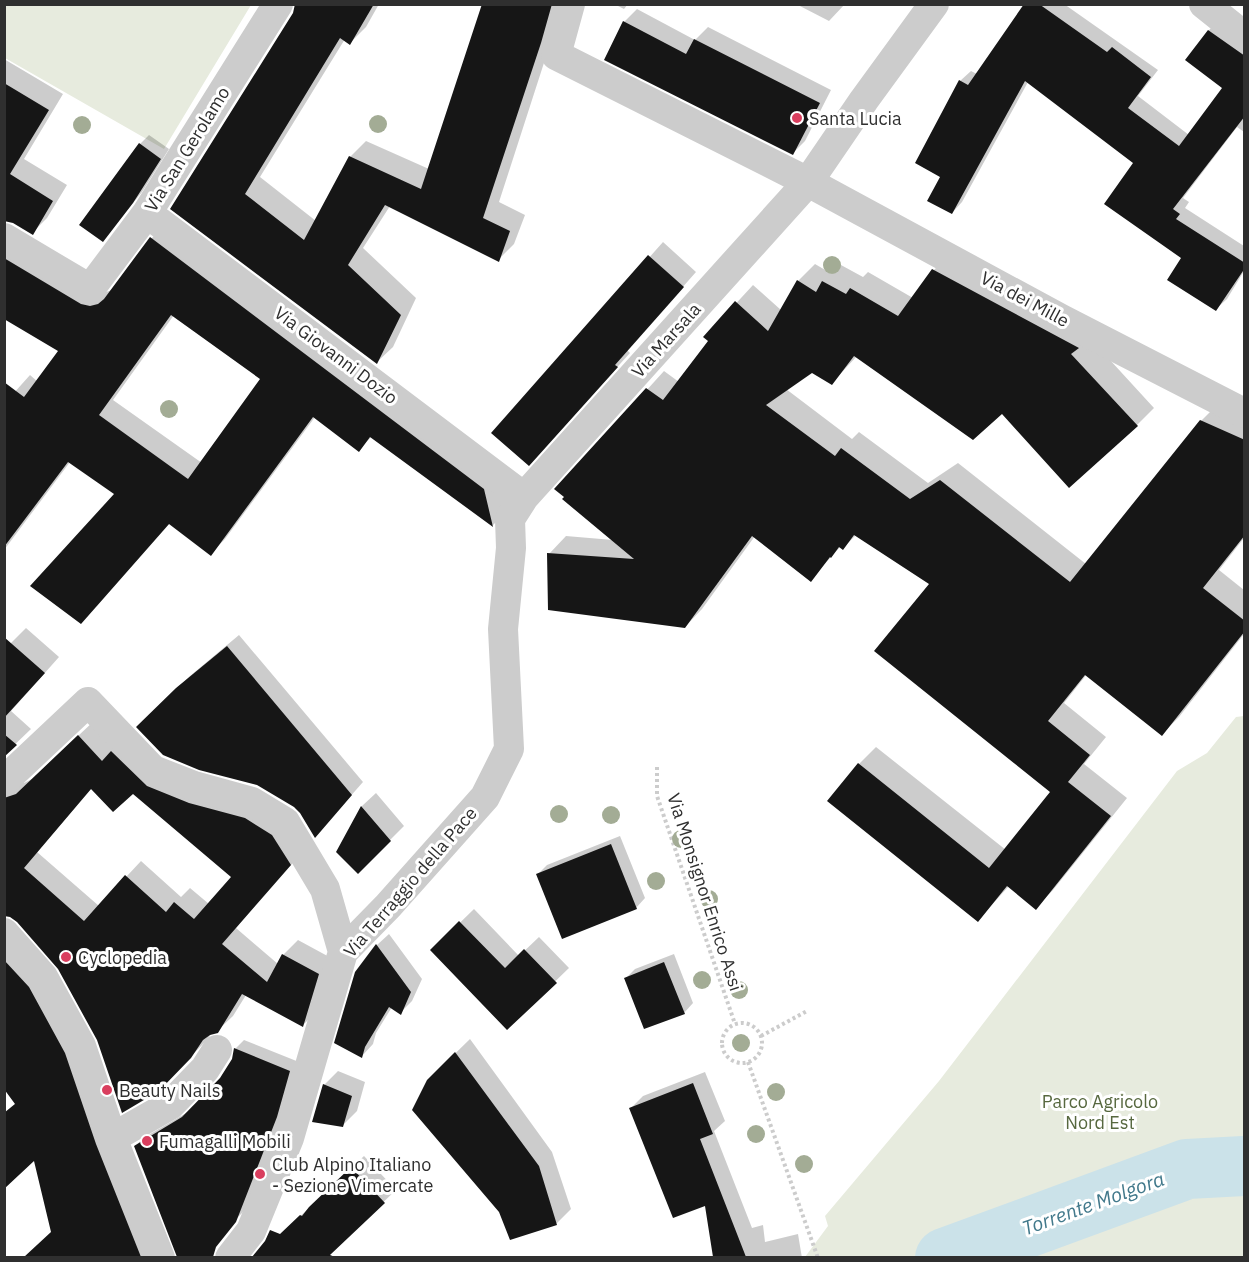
<svg xmlns="http://www.w3.org/2000/svg" width="1249" height="1262" viewBox="0 0 1249 1262" font-family="'IBM Plex Sans',sans-serif">
<style>
.green{fill:#e7ebde}
.shadow{fill:#0003;fill-rule:evenodd}
.lines{fill:none;stroke-linecap:round;stroke-linejoin:round}
.river{stroke:#cbe2e9;stroke-width:60}
.building{fill:#161616;fill-rule:evenodd}
.path{stroke:#ccc;stroke-width:4;stroke-dasharray:3 3;stroke-linecap:butt}
.street{stroke:#ccc;stroke-width:30}
.tree{fill:#a3ac95}
.poi-dot{fill:#d93e5e;stroke:#fff;stroke-width:2}
.labels{text-anchor:middle;dominant-baseline:central;stroke-width:6;stroke-linejoin:round;paint-order:stroke}
.poi-label{font-size:18px;fill:#2f2f2f;stroke:#fff;text-anchor:start}
.street-label{font-size:18px;fill:#2f2f2f;stroke:#fff}
.park-label{font-size:18px;fill:#57683f;stroke:#fff}
.water-label{font-size:20px;font-style:italic;fill:#42798b;stroke:#fff}
</style>
<rect width="100%" height="100%" fill="#fff"/>
<path class="green" d="M 5,4 L 251,4 L 251,5 L 164,149 L 5,58 Z
M 1244,716 L 1244,1257 L 805,1257 L 828,1226 L 825,1216 L 939,1081 L 1177,771 L 1207,753 L 1236,717 Z"/>
<path class="shadow" d="M 296,4 L 379,4 L 366,27 L 350,43 L 345,39 L 260,177 L 316,221 L 350,157 L 366,141 L 429,169 L 484,4 L 563,4 L 499,202 L 525,215 L 514,244 L 498,260 L 390,206 L 363,248 L 416,298 L 393,347 L 377,362 L 172,208 L 294,14 Z
M 614,4 L 628,4 L 624,9 Z
M 796,4 L 845,4 L 829,21 Z
M 1026,4 L 1064,4 L 1158,70 L 1138,96 L 1189,135 L 1244,105 L 1244,132 L 1237,127 L 1183,198 L 1189,202 L 1185,208 L 1244,246 L 1244,271 L 1227,299 L 1216,309 L 1183,258 L 1135,162 L 1028,82 L 962,202 L 952,213 L 942,176 L 960,81 L 971,71 L 977,74 Z
M 637,9 L 695,40 L 708,27 L 831,90 L 805,141 L 793,153 L 624,22 Z
M 1222,18 L 1244,36 L 1244,104 L 1189,57 L 1209,30 Z
M 4,59 L 63,94 L 24,159 L 67,185 L 47,218 L 32,233 L 13,222 L 4,219 Z
M 149,135 L 169,149 L 142,192 L 103,240 L 140,144 Z
M 166,223 L 499,474 L 507,511 L 493,525 L 372,436 L 359,450 L 315,417 L 225,539 L 210,554 L 170,523 L 96,607 L 116,494 L 70,462 L 4,550 L 4,404 L 30,375 L 38,382 L 61,350 L 4,317 L 4,232 L 106,292 L 112,290 L 152,238 ZM 174,315 L 262,379 L 202,463 L 113,400 Z
M 663,242 L 696,272 L 627,350 L 630,353 L 542,450 L 493,433 Z
M 951,253 L 1088,336 L 1154,408 L 1137,425 L 1002,412 L 857,356 L 831,384 L 812,371 L 786,389 L 852,439 L 859,432 L 928,483 L 958,463 L 1086,564 L 1201,421 L 1219,403 L 1244,415 L 1244,538 L 1219,570 L 1244,590 L 1244,634 L 1179,717 L 1162,734 L 1087,674 L 1064,703 L 1106,737 L 1084,764 L 1127,798 L 1053,890 L 1036,908 L 1009,886 L 978,920 L 859,764 L 876,747 L 1006,850 L 1053,792 L 931,583 L 856,535 L 843,548 L 841,546 L 810,580 L 755,536 L 702,609 L 685,627 L 549,554 L 566,536 L 613,540 L 557,489 L 664,371 L 679,382 L 710,341 L 705,337 L 753,285 L 781,310 L 798,281 L 815,264 L 832,274 L 841,265 L 863,277 L 868,272 L 913,298 L 934,270 Z
M 26,628 L 59,657 L 11,711 L 31,729 L 4,755 L 4,650 Z
M 239,635 L 363,782 L 326,824 L 301,812 L 295,806 L 257,784 L 138,727 L 190,676 Z
M 94,721 L 305,849 L 236,928 L 278,964 L 283,955 L 298,940 L 333,959 L 318,1010 L 303,1025 L 246,995 L 233,1016 L 217,1031 L 212,1033 L 206,1041 L 158,1090 L 98,1037 L 57,965 L 18,920 L 10,915 L 4,915 L 4,774 L 14,783 L 24,783 L 32,779 ZM 92,788 L 133,792 L 233,877 L 209,904 L 190,888 L 181,897 L 141,861 L 99,906 L 37,852 Z
M 376,793 L 404,826 L 358,872 L 338,851 L 362,806 Z
M 620,836 L 645,898 L 636,908 L 538,874 L 547,865 Z
M 474,909 L 519,956 L 539,937 L 569,968 L 507,1028 L 432,950 Z
M 4,927 L 43,972 L 166,1258 L 25,1258 L 52,1232 L 35,1159 L 4,1113 L 16,1103 L 4,1087 Z
M 389,934 L 422,979 L 412,1001 L 400,1013 L 392,1007 L 376,1033 L 373,1044 L 362,1056 L 356,973 L 377,945 Z
M 674,954 L 693,1003 L 684,1013 L 626,978 L 635,969 Z
M 470,1039 L 552,1152 L 571,1209 L 557,1223 L 511,1238 L 500,1211 L 428,1080 Z
M 244,1040 L 299,1062 L 286,1106 L 246,1209 L 236,1219 L 181,1258 L 178,1258 L 178,1251 L 135,1146 L 145,1137 L 193,1109 L 221,1079 L 233,1060 L 235,1049 Z
M 338,1071 L 365,1082 L 357,1111 L 343,1125 L 324,1085 Z
M 705,1072 L 725,1121 L 714,1131 L 752,1228 L 763,1225 L 765,1242 L 798,1234 L 802,1258 L 715,1258 L 706,1204 L 631,1108 L 643,1096 Z
M 364,1156 L 396,1190 L 325,1258 L 256,1258 Z"/>
<g class="lines">
<path class="river" d="M 945,1258 L 1187,1169 L 1244,1166"/>
</g>
<path class="building" d="M 295,4 L 374,4 L 350,45 L 340,38 L 245,194 L 304,240 L 349,156 L 421,189 L 482,4 L 552,4 L 541,43 L 483,218 L 510,231 L 499,262 L 385,205 L 348,265 L 401,315 L 377,364 L 170,209 L 293,13 Z
M 1024,4 L 1039,4 L 1107,52 L 1112,47 L 1151,77 L 1128,108 L 1179,146 L 1222,88 L 1185,60 L 1208,30 L 1245,56 L 1245,116 L 1173,209 L 1180,214 L 1176,219 L 1245,263 L 1245,268 L 1216,311 L 1167,280 L 1181,258 L 1104,204 L 1133,163 L 1025,81 L 952,214 L 927,201 L 940,177 L 915,163 L 959,80 L 968,85 Z
M 623,21 L 686,54 L 694,39 L 820,103 L 793,155 L 604,60 Z
M 4,83 L 49,110 L 10,174 L 53,201 L 33,235 L 13,223 L 4,221 Z
M 139,143 L 161,159 L 133,203 L 103,242 L 79,225 Z
M 150,237 L 484,489 L 493,527 L 370,437 L 359,452 L 313,417 L 211,556 L 169,524 L 81,624 L 30,586 L 114,494 L 68,462 L 4,547 L 4,382 L 24,397 L 58,351 L 4,319 L 4,258 L 81,304 L 90,306 L 98,304 L 104,299 ZM 171,315 L 260,379 L 188,479 L 99,415 Z
M 648,255 L 684,287 L 615,365 L 618,367 L 529,466 L 491,433 Z
M 932,269 L 1079,348 L 1071,354 L 1138,426 L 1069,488 L 1002,414 L 973,440 L 854,356 L 832,385 L 812,373 L 766,405 L 835,456 L 841,448 L 910,499 L 940,480 L 1070,582 L 1200,420 L 1245,440 L 1245,535 L 1203,588 L 1245,621 L 1245,631 L 1162,736 L 1085,675 L 1048,721 L 1090,755 L 1068,782 L 1111,816 L 1036,910 L 1007,886 L 978,922 L 827,801 L 858,763 L 989,868 L 1050,792 L 874,651 L 929,584 L 854,535 L 843,550 L 839,547 L 831,558 L 830,557 L 811,582 L 752,536 L 685,628 L 548,610 L 547,553 L 634,559 L 562,499 L 564,497 L 554,489 L 646,388 L 663,400 L 708,341 L 703,337 L 735,301 L 768,331 L 797,280 L 816,292 L 822,281 L 846,294 L 850,288 L 898,316 Z
M 4,637 L 45,673 L 4,718 Z
M 227,646 L 352,795 L 315,838 L 300,813 L 294,807 L 257,785 L 199,770 L 163,755 L 136,727 L 176,688 Z
M 4,734 L 17,745 L 4,757 Z
M 78,735 L 102,761 L 111,751 L 147,786 L 189,803 L 245,818 L 272,835 L 291,865 L 222,944 L 267,982 L 282,954 L 319,974 L 303,1027 L 242,994 L 218,1033 L 210,1035 L 203,1040 L 191,1058 L 159,1091 L 122,1113 L 97,1040 L 58,969 L 17,922 L 10,917 L 4,916 L 4,798 L 16,794 ZM 91,789 L 113,812 L 133,794 L 231,877 L 194,919 L 174,902 L 166,912 L 125,875 L 84,921 L 24,868 Z
M 361,806 L 391,841 L 358,874 L 336,852 Z
M 611,844 L 637,909 L 562,939 L 536,874 Z
M 459,921 L 505,968 L 524,949 L 557,983 L 507,1030 L 430,950 Z
M 376,944 L 411,992 L 401,1015 L 389,1007 L 365,1047 L 362,1058 L 334,1043 L 355,972 Z
M 4,960 L 29,987 L 65,1053 L 96,1144 L 141,1257 L 24,1257 L 51,1232 L 34,1161 L 4,1189 L 4,1113 L 15,1104 L 4,1089 Z
M 664,962 L 685,1014 L 644,1029 L 624,978 Z
M 234,1048 L 290,1071 L 277,1117 L 236,1222 L 216,1247 L 213,1257 L 177,1257 L 134,1146 L 182,1117 L 220,1078 L 232,1059 Z
M 455,1052 L 539,1166 L 557,1225 L 510,1240 L 499,1212 L 412,1110 L 427,1080 Z
M 693,1083 L 713,1134 L 700,1139 L 746,1257 L 713,1257 L 705,1206 L 673,1218 L 629,1108 Z
M 323,1084 L 352,1096 L 343,1127 L 312,1122 Z
M 351,1167 L 385,1203 L 330,1255 L 335,1257 L 252,1257 L 265,1241 L 270,1230 L 280,1234 L 300,1215 L 302,1216 L 309,1207 Z"/>
<g class="lines">
<path class="path" d="M 657,767 L 657,796 L 735,1024
M722 1043a20 20 0 1 1 40 0a20 20 0 1 1-40 0Z
M 761,1036 L 807,1011
M 748,1062 L 818,1258"/>
<path class="street" d="M 570,4 L 556,55 L 808,182 L 1061,319 L 1244,413
M 1204,4 L 1244,36
M 147,213 L 524,497
M 4,238 L 90,289 L 147,213 L 278,4
M 4,781 L 88,702 L 153,770 L 194,786 L 252,802 L 285,822 L 325,889 L 343,952
M 4,933 L 43,977 L 81,1046 L 112,1138 L 160,1258
M 112,1138 L 170,1105 L 205,1069 L 217,1050
M 230,1258 L 251,1231 L 289,1138 L 343,952 L 388,906 L 485,797 L 509,749 L 503,629 L 511,548 L 510,519 L 524,497 L 808,182 L 864,100 L 934,4"/>
</g>
<g class="tree">
<circle cx="378" cy="124" r="9"/>
<circle cx="82" cy="125" r="9"/>
<circle cx="832" cy="265" r="9"/>
<circle cx="169" cy="409" r="9"/>
<circle cx="559" cy="814" r="9"/>
<circle cx="611" cy="815" r="9"/>
<circle cx="681" cy="839" r="9"/>
<circle cx="656" cy="881" r="9"/>
<circle cx="709" cy="899" r="9"/>
<circle cx="702" cy="980" r="9"/>
<circle cx="739" cy="990" r="9"/>
<circle cx="741" cy="1043" r="9"/>
<circle cx="776" cy="1092" r="9"/>
<circle cx="756" cy="1134" r="9"/>
<circle cx="804" cy="1164" r="9"/>
</g>
<g class="poi-dot">
<circle cx="797" cy="118" r="6"/>
<circle cx="66" cy="957" r="6"/>
<circle cx="107" cy="1090" r="6"/>
<circle cx="147" cy="1141" r="6"/>
<circle cx="260" cy="1174" r="6"/>
</g>
<g class="labels">
<g class="poi-label">
<text x="809" y="118">Santa Lucia</text>
<text x="78" y="957">Cyclopedia</text>
<text x="119" y="1090">Beauty Nails</text>
<text x="159" y="1141">Fumagalli Mobili</text>
<text x="272" y="1164">Club Alpino Italiano<tspan x="272" dy="21">- Sezione Vimercate</tspan></text>
</g>
<g class="street-label">
<text transform="translate(187 149) rotate(-58)">Via San Gerolamo</text>
<text transform="translate(1025 299) rotate(28)">Via dei Mille</text>
<text transform="translate(666 340) rotate(-48)">Via Marsala</text>
<text transform="translate(336 355) rotate(37)">Via Giovanni Dozio</text>
<text transform="translate(410 882) rotate(-49)">Via Terraggio della Pace</text>
<text transform="translate(705 892) rotate(72)">Via Monsignor Enrico Assi</text>
</g>
<g class="park-label">
<text x="1100" y="1101">Parco Agricolo<tspan x="1100" dy="21">Nord Est</tspan></text>
</g>
<g class="water-label">
<text transform="translate(1093 1203) rotate(-20)">Torrente Molgora</text>
</g>
</g>
<rect width="1249" height="1262" fill="none" stroke="#2f2f2f" stroke-width="12"/>
</svg>
